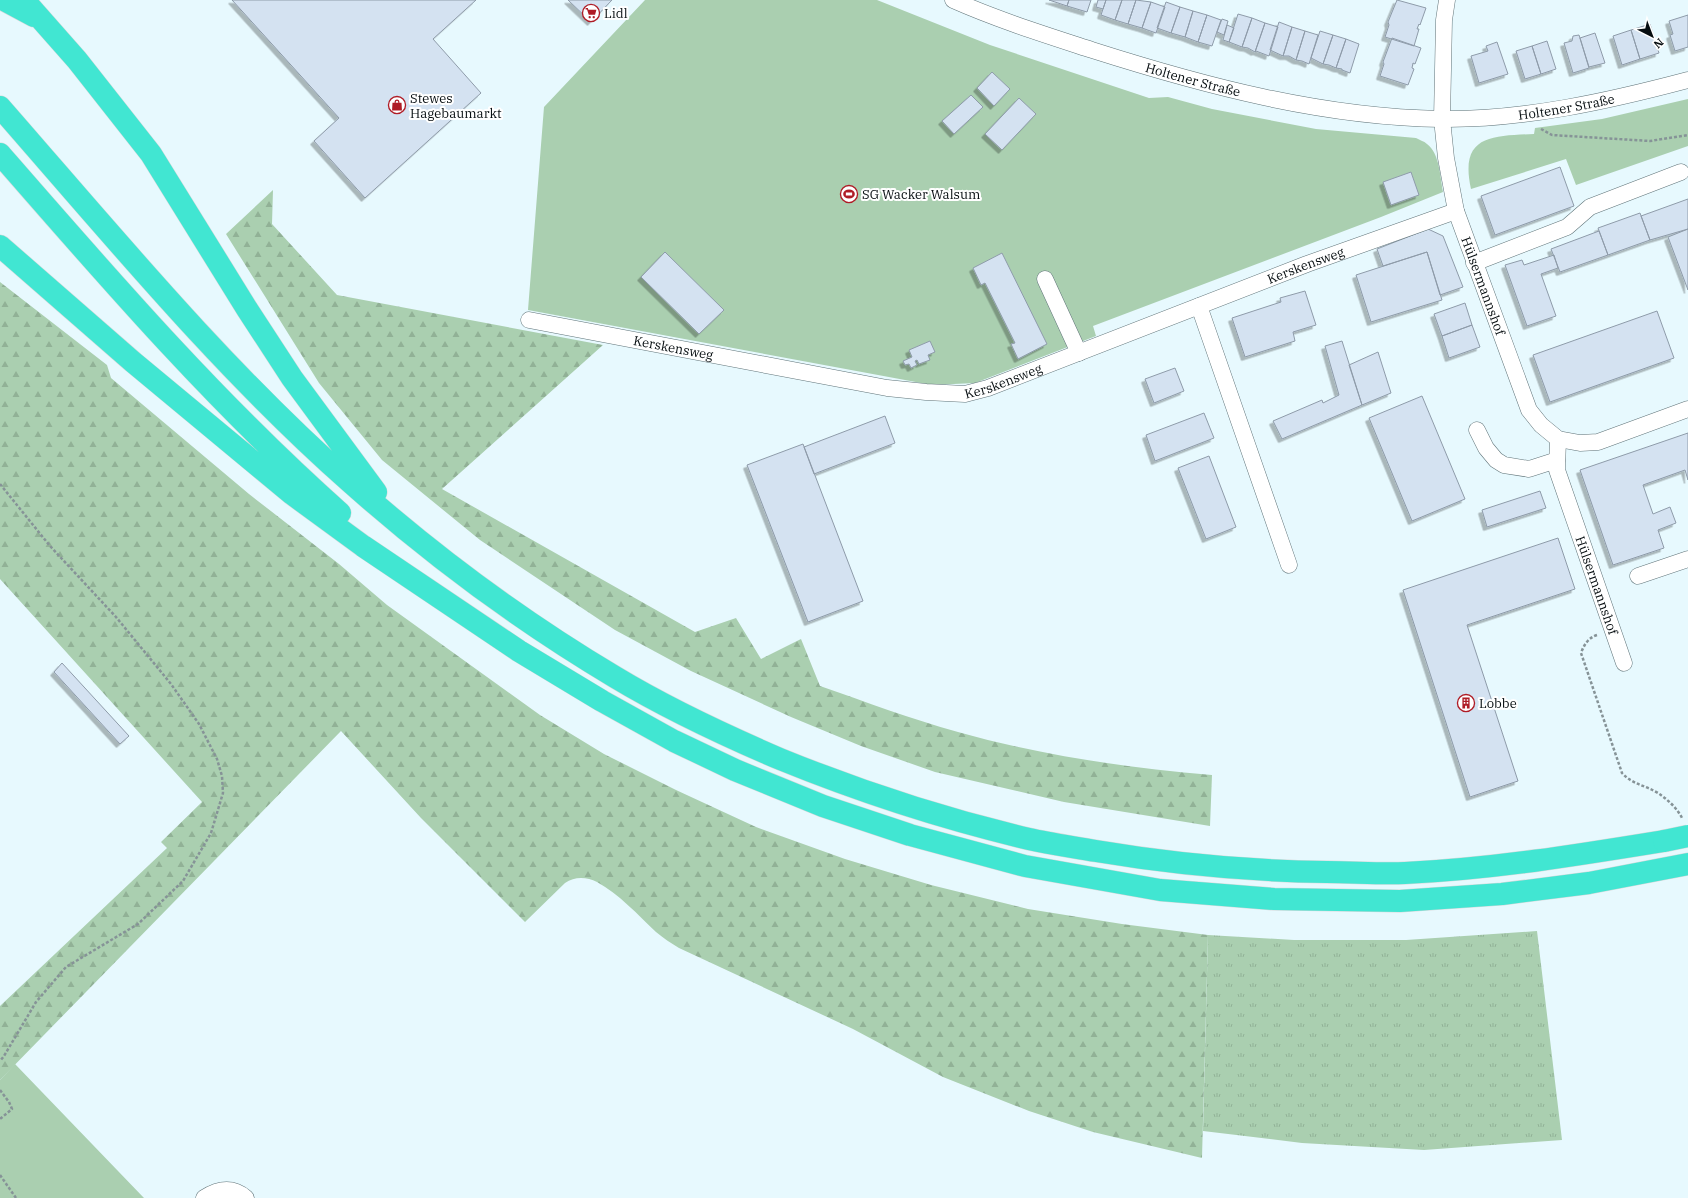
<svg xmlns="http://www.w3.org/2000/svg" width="1688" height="1198" viewBox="0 0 1688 1198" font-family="'IBM Plex Serif',serif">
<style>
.grass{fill:url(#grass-tufts)}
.forest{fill:url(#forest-firs)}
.park{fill:#aacfb0}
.building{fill:#d4e2f1;stroke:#8e9ba9;filter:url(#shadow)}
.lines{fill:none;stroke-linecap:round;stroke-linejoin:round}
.minor-casing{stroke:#607479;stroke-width:17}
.highway-casing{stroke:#d7d8d9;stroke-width:23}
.path{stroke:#869397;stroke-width:2.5;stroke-dasharray:3 2;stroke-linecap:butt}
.minor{stroke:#fff;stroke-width:16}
.highway{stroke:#41e6d2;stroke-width:22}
.highway-bridge-casing{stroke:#d7d8d9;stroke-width:23;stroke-linecap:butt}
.highway-bridge{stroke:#41e6d2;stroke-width:22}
.labels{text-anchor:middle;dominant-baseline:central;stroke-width:4;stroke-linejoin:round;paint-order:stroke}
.poi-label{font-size:13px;fill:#060d10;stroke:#fff;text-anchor:start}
.street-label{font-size:13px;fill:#060d10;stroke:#fff}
</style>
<defs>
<pattern id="grass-tufts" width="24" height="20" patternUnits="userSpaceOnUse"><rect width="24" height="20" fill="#aacfb0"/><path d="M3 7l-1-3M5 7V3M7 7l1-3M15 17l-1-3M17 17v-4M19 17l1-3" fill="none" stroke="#91b196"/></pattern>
<pattern id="forest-firs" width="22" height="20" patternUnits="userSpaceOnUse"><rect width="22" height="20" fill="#aacfb0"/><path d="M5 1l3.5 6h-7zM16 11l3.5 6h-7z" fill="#91b196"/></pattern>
<filter id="shadow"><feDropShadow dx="-3.5" dy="3.5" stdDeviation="0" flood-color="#0004"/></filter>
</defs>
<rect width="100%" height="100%" fill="#e7f9fe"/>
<path class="grass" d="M 1537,931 L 1562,1140 L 1424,1150 L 1302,1143 L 1203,1131 L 1208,935 L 1294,940 L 1406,940 Z"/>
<path class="forest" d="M 273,190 L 272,224 L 337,295 L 603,345 L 442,489 L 695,632 L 736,618 L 761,659 L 801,639 L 820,686 C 866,702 911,719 958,732 C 1040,755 1127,768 1212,775 L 1210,826 L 1064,802 L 935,772 L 861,746 L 791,717 L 691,671 L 615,630 L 480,540 L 382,460 L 319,383 L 226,234 Z
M 0,282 L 107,365 L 111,378 L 249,494 L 339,564 L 387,605 L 540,715 L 604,754 L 676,790 L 756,827 L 845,859 L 931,885 L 1028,909 L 1122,924 L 1208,935 L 1202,1158 L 1093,1132 L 1029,1111 L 943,1077 L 853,1029 L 679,948 C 671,943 663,938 656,932 C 638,915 619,894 597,882 C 587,877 575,876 565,883 L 525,922 L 421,818 L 341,731 L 0,1080 L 0,1006 L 167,848 L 161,842 L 202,802 L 0,579 Z"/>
<path class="park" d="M 645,0 L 877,0 L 990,45 L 1149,98 L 1168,97 L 1212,109 L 1316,129 L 1416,138 C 1419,140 1424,141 1427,144 C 1440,154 1440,177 1443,192 L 1381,217 L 1093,326 L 1096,336 L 975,383 L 932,385 L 528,310 L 544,107 Z
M 1688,99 L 1688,146 L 1576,185 L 1566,159 L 1471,189 C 1459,135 1492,136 1534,134 L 1535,128 L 1602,119 Z
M 15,1064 L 144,1198 L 0,1198 L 0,1080 Z"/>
<path class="building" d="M 232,0 L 476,0 L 433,39 L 481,93 L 365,198 L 314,141 L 339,118 Z
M 568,0 L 612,0 L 591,22 Z
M 1049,0 L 1069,0 L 1067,6 Z
M 1069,0 L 1091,0 L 1087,12 L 1067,6 Z
M 1098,0 L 1106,0 L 1103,9 L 1096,7 Z
M 1106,0 L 1122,0 L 1115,20 L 1101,15 Z
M 1122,0 L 1136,0 L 1128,24 L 1115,20 Z
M 1136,0 L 1151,2 L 1142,28 L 1128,24 Z
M 1397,0 L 1426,8 L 1420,25 L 1419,24 L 1417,29 L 1419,29 L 1414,46 L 1385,37 L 1389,25 L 1388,22 Z
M 1151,2 L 1165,7 L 1156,33 L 1142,28 Z
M 1166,2 L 1180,7 L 1171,33 L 1157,28 Z
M 1180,7 L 1193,11 L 1185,37 L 1171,33 Z
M 1193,11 L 1207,15 L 1198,42 L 1185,37 Z
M 1238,14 L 1252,18 L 1242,47 L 1229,42 Z
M 1207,15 L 1221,20 L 1212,46 L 1198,42 Z
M 1688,15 L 1688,47 L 1675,51 L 1670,35 L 1673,34 L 1669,21 Z
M 1252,18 L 1265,23 L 1255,52 L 1248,48 L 1242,47 Z
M 1222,19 L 1228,21 L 1224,35 L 1217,32 Z
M 1279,22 L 1292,27 L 1283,56 L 1270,50 Z
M 1265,23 L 1278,27 L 1269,56 L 1256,51 L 1255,52 Z
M 1650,24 L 1659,53 L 1640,59 L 1631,30 Z
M 1227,25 L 1234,28 L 1229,42 L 1223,40 Z
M 1292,27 L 1305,31 L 1296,60 L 1289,56 L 1283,56 Z
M 1631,30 L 1640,59 L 1622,65 L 1613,36 Z
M 1305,31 L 1318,35 L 1309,64 L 1302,61 L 1296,60 Z
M 1320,31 L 1333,35 L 1323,64 L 1311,58 Z
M 1595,33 L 1605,63 L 1589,67 L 1580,38 Z
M 1333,35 L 1346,39 L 1336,68 L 1329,65 L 1323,64 Z
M 1579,35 L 1589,68 L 1573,73 L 1564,43 L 1572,41 L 1573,36 Z
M 1392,38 L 1421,48 L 1415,64 L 1413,63 L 1412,68 L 1414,69 L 1408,85 L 1380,76 L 1384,64 L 1383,62 Z
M 1346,39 L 1359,44 L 1350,73 L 1342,70 L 1342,69 L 1336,68 Z
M 1547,41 L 1556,69 L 1541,74 L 1532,46 Z
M 1497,42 L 1508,74 L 1479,83 L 1471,56 L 1488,51 L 1486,46 Z
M 1532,46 L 1541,74 L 1525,79 L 1516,51 Z
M 992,72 L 1010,89 L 994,106 L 977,88 Z
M 971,95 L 983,107 L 954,134 L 942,121 Z
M 1019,98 L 1036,114 L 1002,150 L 985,134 Z
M 1560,167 L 1574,206 L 1495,235 L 1481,196 Z
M 1411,172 L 1419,195 L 1391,205 L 1383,182 Z
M 1688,199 L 1688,229 L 1650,240 L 1641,216 Z
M 1640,213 L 1650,240 L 1608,255 L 1598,228 Z
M 1428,229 L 1443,236 L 1463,287 L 1440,295 L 1427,252 L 1383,266 L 1377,249 Z
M 1688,229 L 1688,290 L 1668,237 Z
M 1599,231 L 1608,255 L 1560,272 L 1551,249 Z
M 665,252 L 724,310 L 699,334 L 641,277 Z
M 1427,252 L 1442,300 L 1371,322 L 1356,275 Z
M 1002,253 L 1047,344 L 1018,359 L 1011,344 L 1015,343 L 985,283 L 981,285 L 973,268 Z
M 1554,255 L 1558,268 L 1541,274 L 1556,316 L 1527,326 L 1505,265 L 1522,260 L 1524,265 Z
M 1305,291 L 1316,325 L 1293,332 L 1295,341 L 1245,357 L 1232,318 L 1281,302 L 1280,298 Z
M 1465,303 L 1472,325 L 1442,336 L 1434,314 Z
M 1657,311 L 1674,358 L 1550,402 L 1533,355 Z
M 1472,325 L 1480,347 L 1449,358 L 1442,336 Z
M 930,341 L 935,352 L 928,355 L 930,360 L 919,364 L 917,360 L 915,361 L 917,365 L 911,368 L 909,364 L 905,365 L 903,361 L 912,357 L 909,350 Z
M 1342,341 L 1362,405 L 1282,439 L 1273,421 L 1322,400 L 1323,403 L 1339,395 L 1325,346 Z
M 1378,352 L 1391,393 L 1362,405 L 1349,365 Z
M 1175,368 L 1184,391 L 1154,403 L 1145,379 Z
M 1422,396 L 1465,499 L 1412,521 L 1369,418 Z
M 1204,413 L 1214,438 L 1155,461 L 1146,435 Z
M 885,416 L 895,443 L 814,474 L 804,447 Z
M 1688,433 L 1688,480 L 1685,470 L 1643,485 L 1653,514 L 1670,507 L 1676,523 L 1658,530 L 1664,548 L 1613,565 L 1580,470 Z
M 803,444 L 863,601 L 808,622 L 747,465 Z
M 1209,456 L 1236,527 L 1206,539 L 1178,468 Z
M 1540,491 L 1546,508 L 1487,527 L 1482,510 Z
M 1558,538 L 1575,589 L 1467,625 L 1518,781 L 1470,797 L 1403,590 Z
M 62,663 L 129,736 L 120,744 L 54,672 Z"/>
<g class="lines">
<g class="minor-casing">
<g id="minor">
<path id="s1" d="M 953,0 C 998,20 1046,35 1092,50 C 1205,86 1322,117 1441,119 C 1524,120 1609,101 1688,80"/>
<path id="s2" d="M 1447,0 L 1444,20 L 1442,119 L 1446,158 L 1456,211 L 1529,410 L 1541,425 L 1558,439 L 1580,443 L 1598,442 L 1688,409"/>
<path d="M 1474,263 L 1567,227 L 1590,207 L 1681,172"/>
<path d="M 1045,279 L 1079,353"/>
<path d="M 1199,306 L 1289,565"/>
<path id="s3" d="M 529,320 L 887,388 L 926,392 L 965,394 L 988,388 L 1307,264 L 1456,211"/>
<path d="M 1477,430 L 1486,448 L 1496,460 L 1504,465 L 1529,469 L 1557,460"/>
<path id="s4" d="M 1558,439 L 1557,470 L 1624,663"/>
<path d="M 1638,576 L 1688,559"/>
<path d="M 204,1198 C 218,1189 232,1186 246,1198"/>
</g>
</g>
<g class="highway-casing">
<path id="highway" d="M 4,0 L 34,16
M 24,0 L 77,60 L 151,154 L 247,309 L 292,378 L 376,492
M 0,107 C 112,235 222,369 350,482 C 432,555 521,621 615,677 C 668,709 724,735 780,759 C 861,792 944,819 1029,839 C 1051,844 1074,847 1096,851 C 1173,864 1249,871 1327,872 C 1353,872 1379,874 1405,873 C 1492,869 1578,855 1664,841
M 0,154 C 108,278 216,403 340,513
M 0,246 L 133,362 L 292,494 L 363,546 L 519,651 L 602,701 L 674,741 L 735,770 L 823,806 L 910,835 L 1025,866 L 1160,890 L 1274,899 L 1400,901 L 1502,894 L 1589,883 L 1688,864"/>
</g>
<path class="path" d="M 1541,129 L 1552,135 L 1650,141 L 1688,135
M 0,484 L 50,546 L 116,617 L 171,684 L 199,724 L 217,759 L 222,776 L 223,793 L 211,833 L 183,881 L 138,924 L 66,967 L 36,1002 L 4,1056 L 0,1061
M 1597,635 C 1588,638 1584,645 1581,653 L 1622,773 C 1633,785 1645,785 1658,793 C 1667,799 1677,808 1682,818
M 0,1090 L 9,1102 L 12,1109 L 0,1119
M 0,1175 L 16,1198"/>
<use href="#minor" class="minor"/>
<use href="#highway" class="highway"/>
<g class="highway-bridge-casing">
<path id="highway-bridge" d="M 1664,841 L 1688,836"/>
</g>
<use href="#highway-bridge" class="highway-bridge"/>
</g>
<defs>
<g id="supermarket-ring" transform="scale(0.9)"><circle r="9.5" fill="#fff" stroke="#af1c26" stroke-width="1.5"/><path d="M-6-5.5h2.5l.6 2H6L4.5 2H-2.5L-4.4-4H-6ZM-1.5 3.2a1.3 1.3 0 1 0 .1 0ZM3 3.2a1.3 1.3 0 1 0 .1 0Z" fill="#af1c26"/></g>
<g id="shop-ring" transform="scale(0.9)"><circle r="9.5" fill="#fff" stroke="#af1c26" stroke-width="1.5"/><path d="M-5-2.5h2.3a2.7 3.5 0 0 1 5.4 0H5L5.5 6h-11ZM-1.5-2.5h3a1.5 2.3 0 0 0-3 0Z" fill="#af1c26"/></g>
<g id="stadium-ring" transform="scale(0.9)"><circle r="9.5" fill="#fff" stroke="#af1c26" stroke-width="1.5"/><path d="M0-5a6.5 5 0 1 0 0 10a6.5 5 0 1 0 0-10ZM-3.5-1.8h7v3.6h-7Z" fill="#af1c26"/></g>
<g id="building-ring" transform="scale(0.9)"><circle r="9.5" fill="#fff" stroke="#af1c26" stroke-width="1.5"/><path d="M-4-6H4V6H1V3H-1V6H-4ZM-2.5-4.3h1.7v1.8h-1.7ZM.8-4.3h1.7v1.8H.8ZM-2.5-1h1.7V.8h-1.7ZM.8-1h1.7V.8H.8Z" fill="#af1c26"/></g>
</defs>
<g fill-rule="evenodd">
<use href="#supermarket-ring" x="591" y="13"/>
<use href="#shop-ring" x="397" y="105"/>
<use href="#stadium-ring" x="849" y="194"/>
<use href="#building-ring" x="1466" y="703"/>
</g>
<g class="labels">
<g class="poi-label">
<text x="604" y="13">Lidl</text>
<text x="410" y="98">Stewes<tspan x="410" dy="15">Hagebaumarkt</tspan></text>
<text x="862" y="194">SG Wacker Walsum</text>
<text x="1479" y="703">Lobbe</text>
</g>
<g class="street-label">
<text stroke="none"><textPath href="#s1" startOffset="253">Holtener Straße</textPath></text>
<text stroke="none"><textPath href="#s1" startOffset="631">Holtener Straße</textPath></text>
<text stroke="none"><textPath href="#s3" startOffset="807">Kerskensweg</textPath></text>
<text stroke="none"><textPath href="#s2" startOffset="292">Hülsermannshof</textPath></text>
<text stroke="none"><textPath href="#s3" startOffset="147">Kerskensweg</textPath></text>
<text stroke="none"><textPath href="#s3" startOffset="483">Kerskensweg</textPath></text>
<text stroke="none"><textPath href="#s4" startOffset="153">Hülsermannshof</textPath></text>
</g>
</g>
<g transform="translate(1652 36) rotate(138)" stroke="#ffffff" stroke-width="3" paint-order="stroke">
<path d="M0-3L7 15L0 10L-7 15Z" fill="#060d10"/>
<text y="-6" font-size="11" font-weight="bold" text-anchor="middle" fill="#060d10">N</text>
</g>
</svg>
